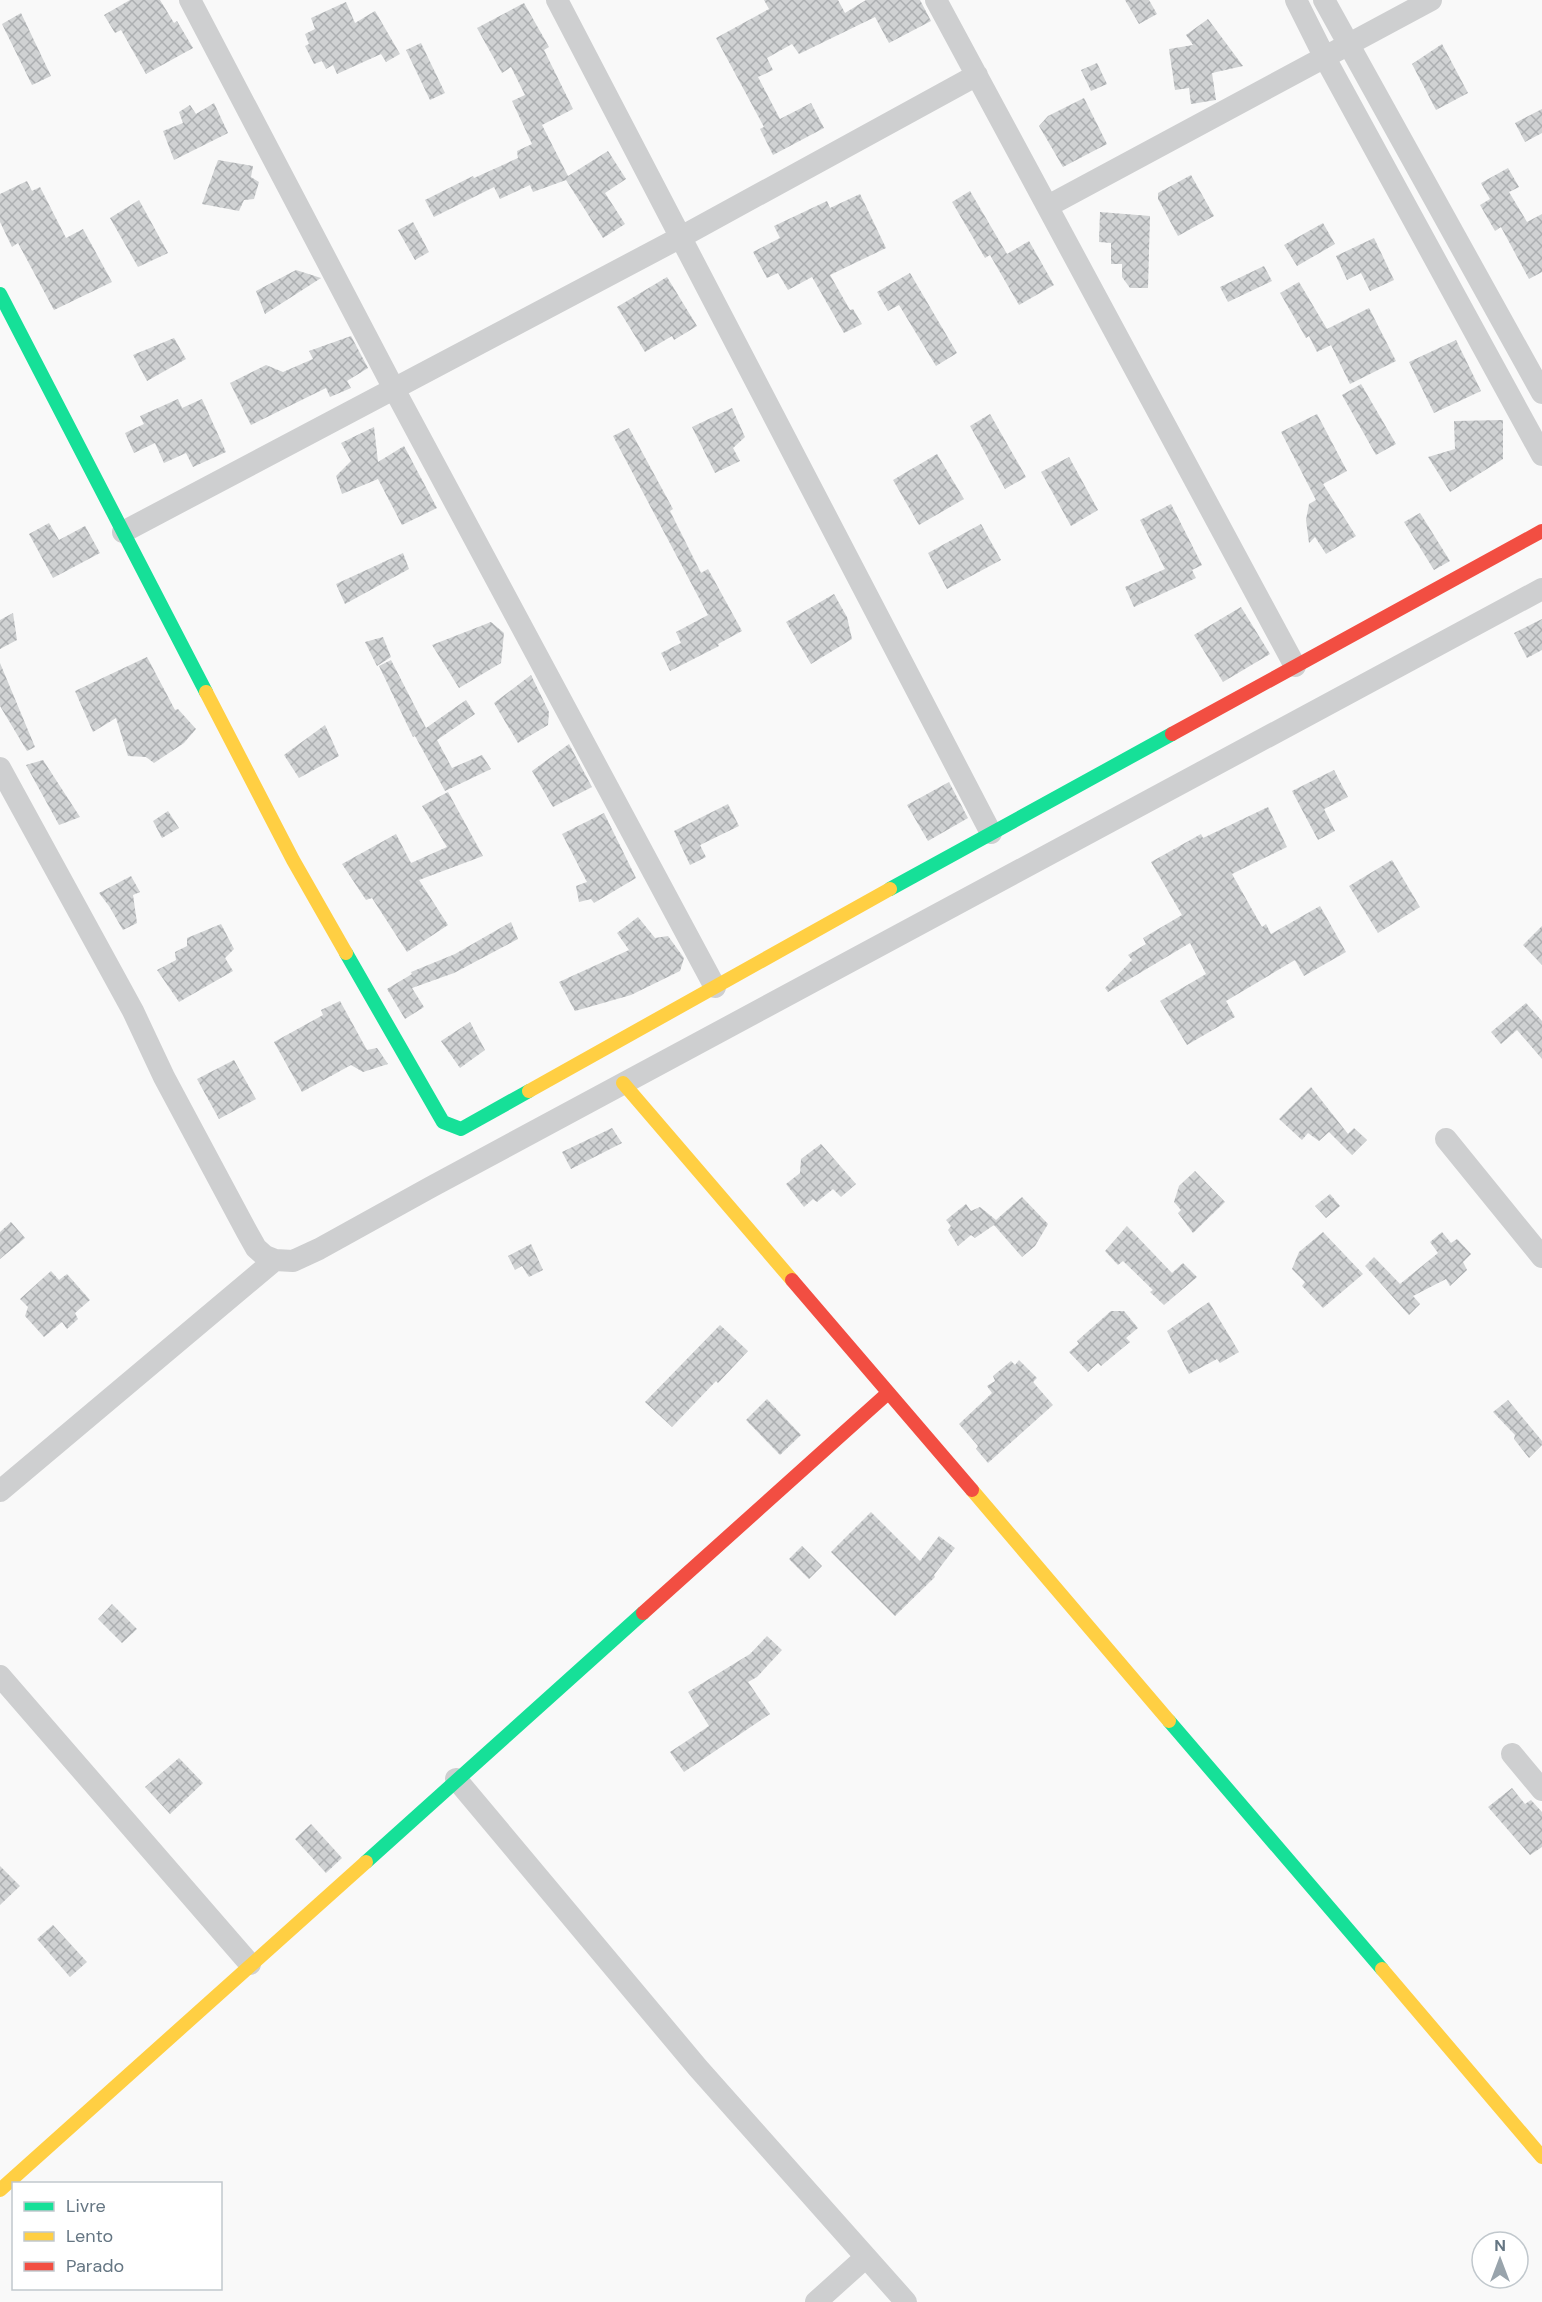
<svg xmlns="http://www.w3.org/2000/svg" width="1542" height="2302" viewBox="0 0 1542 2302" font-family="'DM Sans',sans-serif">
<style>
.building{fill:url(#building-cross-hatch)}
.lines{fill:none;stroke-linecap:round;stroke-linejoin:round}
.street{stroke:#cecfd0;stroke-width:22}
.fast{stroke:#16e098;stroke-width:14}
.slow{stroke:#ffcf43;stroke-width:14}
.jam{stroke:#f24e42;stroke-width:14}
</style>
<defs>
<pattern id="building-cross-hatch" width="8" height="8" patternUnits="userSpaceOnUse" patternTransform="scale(1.5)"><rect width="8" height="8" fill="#d0d2d3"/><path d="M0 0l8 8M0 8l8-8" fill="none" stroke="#acafb1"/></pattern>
</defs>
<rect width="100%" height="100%" fill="#f9f9f9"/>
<path class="building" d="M 130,0 L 160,0 L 174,23 L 177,21 L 193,48 L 146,74 L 121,30 L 115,33 L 104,15 Z
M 764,0 L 838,0 L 845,13 L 866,0 L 920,0 L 931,21 L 889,43 L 875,17 L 799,54 L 792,44 L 767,58 L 773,70 L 758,77 L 780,119 L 811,103 L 824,128 L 773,155 L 760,129 L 764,127 L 716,38 L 769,9 Z
M 1125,0 L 1149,0 L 1157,14 L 1139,24 Z
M 346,2 L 355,23 L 375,11 L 400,54 L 386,62 L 381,54 L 337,74 L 333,65 L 326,69 L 322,61 L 314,64 L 305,46 L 309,44 L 305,34 L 315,29 L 311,18 Z
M 524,3 L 549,47 L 544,50 L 573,109 L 542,125 L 568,176 L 608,151 L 626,179 L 605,193 L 625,224 L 603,238 L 566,180 L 533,192 L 530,185 L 500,199 L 494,187 L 434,217 L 425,200 L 473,176 L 474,178 L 518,158 L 517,151 L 532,144 L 512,101 L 525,95 L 511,67 L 502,73 L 477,28 Z
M 21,13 L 51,76 L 32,85 L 2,24 Z
M 1208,19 L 1243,66 L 1212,73 L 1216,100 L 1191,104 L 1189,88 L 1175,90 L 1169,49 L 1193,45 L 1186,35 Z
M 421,43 L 445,93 L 430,100 L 406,50 Z
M 1442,44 L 1468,93 L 1436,110 L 1412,64 Z
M 1097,63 L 1107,84 L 1091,91 L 1081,70 Z
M 1084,98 L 1107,144 L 1063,167 L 1039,126 L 1048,116 Z
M 214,103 L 228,133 L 174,160 L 163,131 L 183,123 L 179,112 L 190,105 L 196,114 Z
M 1542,109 L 1542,133 L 1525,142 L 1515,123 Z
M 218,160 L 253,166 L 251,177 L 259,182 L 254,199 L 244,200 L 239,211 L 202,204 Z
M 1508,168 L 1519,187 L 1509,192 L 1527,222 L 1542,214 L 1542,272 L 1529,279 L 1501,227 L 1495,231 L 1480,205 L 1490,199 L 1481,183 Z
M 1191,175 L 1214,216 L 1178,236 L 1158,199 L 1158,193 Z
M 27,181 L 32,191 L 40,187 L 66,238 L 83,229 L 112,282 L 54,310 L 18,243 L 12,247 L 0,222 L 0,194 Z
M 970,191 L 1007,254 L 1029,241 L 1054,285 L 1019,305 L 990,255 L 985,258 L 952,202 Z
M 860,194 L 886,248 L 830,275 L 850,310 L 853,309 L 862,324 L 844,333 L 812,277 L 788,290 L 778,273 L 767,278 L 753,252 L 780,238 L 774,226 L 827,201 L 830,208 Z
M 139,200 L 168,253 L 138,267 L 110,218 Z
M 1100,212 L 1150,216 L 1148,288 L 1130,288 L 1122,277 L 1122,264 L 1111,264 L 1111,243 L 1099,242 Z
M 413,222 L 429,252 L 415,260 L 398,230 Z
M 1323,223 L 1335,244 L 1297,266 L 1284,245 Z
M 1374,238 L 1394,280 L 1370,291 L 1361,273 L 1347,280 L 1336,256 Z
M 1264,266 L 1272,281 L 1228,302 L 1220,287 Z
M 296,270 L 321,278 L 265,314 L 256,291 Z
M 910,273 L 957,353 L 936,366 L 899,305 L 888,311 L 877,292 Z
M 667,277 L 697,326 L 674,340 L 672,336 L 645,352 L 617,307 Z
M 1299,282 L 1327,329 L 1369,308 L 1396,361 L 1350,384 L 1331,345 L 1317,352 L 1309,336 L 1306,338 L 1280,293 Z
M 351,336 L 368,368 L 347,381 L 351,388 L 330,397 L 326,388 L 251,425 L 230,383 L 266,365 L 283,372 L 313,359 L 309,351 Z
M 174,338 L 186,359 L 147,381 L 133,355 Z
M 1456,340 L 1481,391 L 1434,413 L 1409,362 Z
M 1361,384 L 1396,444 L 1376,455 L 1342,395 Z
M 178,399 L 182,408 L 202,399 L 226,452 L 193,467 L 186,453 L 164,463 L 155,443 L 134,453 L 125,433 L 144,424 L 140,416 Z
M 732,408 L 745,437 L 733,448 L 740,461 L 715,473 L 692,427 Z
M 990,414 L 1026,477 L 1005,489 L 970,426 Z
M 1317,414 L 1347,471 L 1323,484 L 1356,536 L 1326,554 L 1315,537 L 1309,543 L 1306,520 L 1309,504 L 1316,500 L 1281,432 Z
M 1503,420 L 1503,459 L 1450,492 L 1428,457 L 1455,449 L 1454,421 Z
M 374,427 L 378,462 L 404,446 L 437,508 L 402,525 L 378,479 L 342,494 L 336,476 L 351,461 L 341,443 Z
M 629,428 L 673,509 L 670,511 L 701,573 L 708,569 L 742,631 L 718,644 L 719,646 L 670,671 L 661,653 L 681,643 L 676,632 L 708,615 L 613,436 Z
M 937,454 L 964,499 L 919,525 L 893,480 Z
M 1069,457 L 1098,510 L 1071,526 L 1041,472 Z
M 1171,504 L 1202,565 L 1192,570 L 1196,578 L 1134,607 L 1125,587 L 1165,569 L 1140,520 Z
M 1420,513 L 1450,561 L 1434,570 L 1404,522 Z
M 49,523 L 59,540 L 85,526 L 100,553 L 53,578 L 29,534 Z
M 981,524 L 1001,560 L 947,589 L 928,553 Z
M 403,553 L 409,569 L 345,604 L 336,584 Z
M 834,594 L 847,617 L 852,639 L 811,664 L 786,622 Z
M 1241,607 L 1270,654 L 1223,682 L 1194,635 Z
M 13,613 L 17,640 L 0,649 L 0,620 Z
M 1542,619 L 1542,650 L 1527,658 L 1514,633 Z
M 491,622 L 504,633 L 501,663 L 459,688 L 432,645 Z
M 383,637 L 391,657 L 377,666 L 365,642 Z
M 147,657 L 175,710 L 178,709 L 196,729 L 184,743 L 154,763 L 146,757 L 128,756 L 116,718 L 93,732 L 75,691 Z
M 391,660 L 426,728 L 466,700 L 475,714 L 437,740 L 452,768 L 482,755 L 491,769 L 445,791 L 415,736 L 417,735 L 413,737 L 379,666 Z
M 0,663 L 35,747 L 27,751 L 0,706 Z
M 531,675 L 549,712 L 548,725 L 518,743 L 494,703 Z
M 325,725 L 339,756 L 299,778 L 284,755 Z
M 569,744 L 592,787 L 553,807 L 532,771 Z
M 43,760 L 80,817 L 59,825 L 26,765 Z
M 1334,770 L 1348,797 L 1324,809 L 1335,831 L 1318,840 L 1292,791 Z
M 949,782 L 968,818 L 928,841 L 907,805 Z
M 448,792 L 483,856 L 419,880 L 448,925 L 407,952 L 372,898 L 366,900 L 342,864 L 396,834 L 411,863 L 447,847 L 422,806 Z
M 728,804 L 739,826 L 700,845 L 706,857 L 690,865 L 674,831 Z
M 1268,807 L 1287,847 L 1232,874 L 1262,927 L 1266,924 L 1271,934 L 1320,906 L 1346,952 L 1304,976 L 1295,960 L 1226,1001 L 1235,1017 L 1187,1045 L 1160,1001 L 1206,974 L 1190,943 L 1108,992 L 1105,988 L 1132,960 L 1128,955 L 1146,944 L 1143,938 L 1182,915 L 1151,862 L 1201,834 L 1203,838 Z
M 168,811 L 179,828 L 162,838 L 153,821 Z
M 604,813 L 636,878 L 594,903 L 591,899 L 579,902 L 576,886 L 587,882 L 562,834 Z
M 1392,860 L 1420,907 L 1378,933 L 1349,886 Z
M 131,876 L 140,892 L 133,895 L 137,923 L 123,930 L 109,906 L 99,893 Z
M 638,917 L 655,938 L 668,936 L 684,958 L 680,971 L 631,995 L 575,1011 L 559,982 L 629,950 L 617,933 Z
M 511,922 L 518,939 L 454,973 L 412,988 L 424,1007 L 405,1019 L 387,989 L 412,974 L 411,972 L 455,954 Z
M 221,924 L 234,949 L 225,958 L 233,971 L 179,1002 L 157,970 L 176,960 L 175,952 L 187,946 L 187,938 Z
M 1542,926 L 1542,965 L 1523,945 Z
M 340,1001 L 367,1050 L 377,1048 L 388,1064 L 363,1072 L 351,1065 L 302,1092 L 274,1042 L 323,1015 L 321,1010 Z
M 1526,1003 L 1542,1021 L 1542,1059 L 1517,1030 L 1501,1044 L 1491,1032 Z
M 470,1022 L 485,1050 L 460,1068 L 441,1041 Z
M 234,1060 L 256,1099 L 219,1119 L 197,1079 Z
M 1311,1087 L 1348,1134 L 1354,1128 L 1367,1140 L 1352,1155 L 1329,1132 L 1319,1141 L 1308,1133 L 1302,1140 L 1279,1119 Z
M 612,1128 L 622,1143 L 571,1169 L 562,1152 Z
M 821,1144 L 856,1184 L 841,1197 L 833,1189 L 817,1202 L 813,1199 L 804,1207 L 786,1184 L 800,1173 L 801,1159 Z
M 1195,1171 L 1225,1202 L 1193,1233 L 1178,1213 L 1181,1210 L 1174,1202 L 1179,1186 Z
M 1330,1194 L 1340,1206 L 1326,1218 L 1315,1206 Z
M 1022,1197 L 1048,1224 L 1035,1246 L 1022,1257 L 994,1225 L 975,1238 L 971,1235 L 958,1246 L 948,1230 L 951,1226 L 946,1220 L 966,1204 L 971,1211 L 980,1207 L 996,1220 Z
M 11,1222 L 25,1238 L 0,1259 L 0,1232 Z
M 1127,1226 L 1172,1273 L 1183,1263 L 1197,1277 L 1164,1305 L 1150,1292 L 1153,1290 L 1123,1261 L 1118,1265 L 1105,1251 Z
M 1323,1232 L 1363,1274 L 1323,1308 L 1302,1286 L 1305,1282 L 1292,1269 L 1299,1252 Z
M 1442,1232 L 1451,1243 L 1457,1239 L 1471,1254 L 1463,1262 L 1467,1270 L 1450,1286 L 1446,1279 L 1413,1296 L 1420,1304 L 1409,1315 L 1365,1266 L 1374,1257 L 1400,1284 L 1438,1253 L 1430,1242 Z
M 531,1244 L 543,1270 L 529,1277 L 522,1266 L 515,1270 L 508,1256 Z
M 51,1271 L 59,1280 L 67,1274 L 90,1300 L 75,1313 L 78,1319 L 67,1329 L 62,1322 L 44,1337 L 25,1316 L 28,1307 L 20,1299 Z
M 1209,1302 L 1239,1352 L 1220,1363 L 1217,1359 L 1189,1374 L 1167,1331 Z
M 1111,1311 L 1124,1311 L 1138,1328 L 1126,1338 L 1130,1342 L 1101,1366 L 1098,1363 L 1088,1372 L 1069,1352 L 1079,1344 L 1077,1341 Z
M 720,1325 L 748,1351 L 718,1383 L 716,1381 L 672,1427 L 645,1402 Z
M 1019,1360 L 1037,1378 L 1033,1382 L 1053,1405 L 988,1463 L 976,1449 L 978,1446 L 959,1424 L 992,1393 L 987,1386 L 995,1381 L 993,1376 L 1011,1361 L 1015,1365 Z
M 767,1399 L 801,1435 L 780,1455 L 746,1420 Z
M 1508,1400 L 1542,1441 L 1542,1445 L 1529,1458 L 1514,1439 L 1515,1435 L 1493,1412 Z
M 871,1512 L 920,1561 L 939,1536 L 955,1548 L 934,1575 L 935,1577 L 895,1616 L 831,1552 Z
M 802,1546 L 822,1566 L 809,1579 L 789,1559 Z
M 112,1604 L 137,1629 L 122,1643 L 98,1619 Z
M 767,1636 L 782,1650 L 757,1677 L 748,1682 L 770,1714 L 684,1772 L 670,1752 L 709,1726 L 688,1692 L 750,1654 Z
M 179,1758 L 203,1783 L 170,1814 L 145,1787 Z
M 1512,1788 L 1525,1804 L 1531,1800 L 1542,1812 L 1542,1847 L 1530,1855 L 1488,1807 Z
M 311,1824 L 342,1858 L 326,1873 L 295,1839 Z
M 0,1866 L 20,1886 L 0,1905 Z
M 53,1925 L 87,1962 L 70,1977 L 37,1939 Z"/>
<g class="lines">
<path class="street" d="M 190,0 L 393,387 L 715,987
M 557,0 L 991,833
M 936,0 L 1295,666
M 1296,0 L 1325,58 L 1542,455
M 1324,0 L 1542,393
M 1048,206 L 1431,0
M 123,532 L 681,237 L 977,75
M 0,768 L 133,1011 L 164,1077 L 247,1232 L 256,1248 L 265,1256 L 275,1260 L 293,1261 L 319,1249 L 431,1187 L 1542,589
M 1446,1139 L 1542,1257
M 0,1491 L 275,1260
M 0,1676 L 250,1964
M 1512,1754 L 1542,1790
M 456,1779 L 698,2068 L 906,2302
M 816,2302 L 866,2257"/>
<path class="fast" d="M 0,294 L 206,692
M 890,889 L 1172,734
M 346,953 L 443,1122 L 461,1129 L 529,1091
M 1169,1721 L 1382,1969
M 366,1862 L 643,1613"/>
<path class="slow" d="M 206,692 L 293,860 L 346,953
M 623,1083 L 792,1280
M 529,1091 L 890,889
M 972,1490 L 1169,1721
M 1382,1969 L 1542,2157
M 0,2190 L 366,1862"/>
<path class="jam" d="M 1172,734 L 1542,531
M 792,1280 L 972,1490
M 643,1613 L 888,1393"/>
</g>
<rect x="12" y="2182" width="210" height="108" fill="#ffffff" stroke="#c1c8cd" stroke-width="1.5"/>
<rect x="24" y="2202" width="30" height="9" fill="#16e098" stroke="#c1c8cd" stroke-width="1.5"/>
<text x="66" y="2212" font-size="18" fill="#657683">Livre</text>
<rect x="24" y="2232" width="30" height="9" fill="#ffcf43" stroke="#c1c8cd" stroke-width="1.5"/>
<text x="66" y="2242" font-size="18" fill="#657683">Lento</text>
<rect x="24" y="2262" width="30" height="9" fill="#f24e42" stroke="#c1c8cd" stroke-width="1.5"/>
<text x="66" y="2272" font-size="18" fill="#657683">Parado</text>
<g transform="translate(1500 2260)"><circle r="28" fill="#ffffff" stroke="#c1c8cd" stroke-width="1.5"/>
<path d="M0-4.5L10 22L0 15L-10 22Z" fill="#99a4ac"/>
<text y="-9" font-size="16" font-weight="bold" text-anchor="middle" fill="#657683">N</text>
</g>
</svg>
